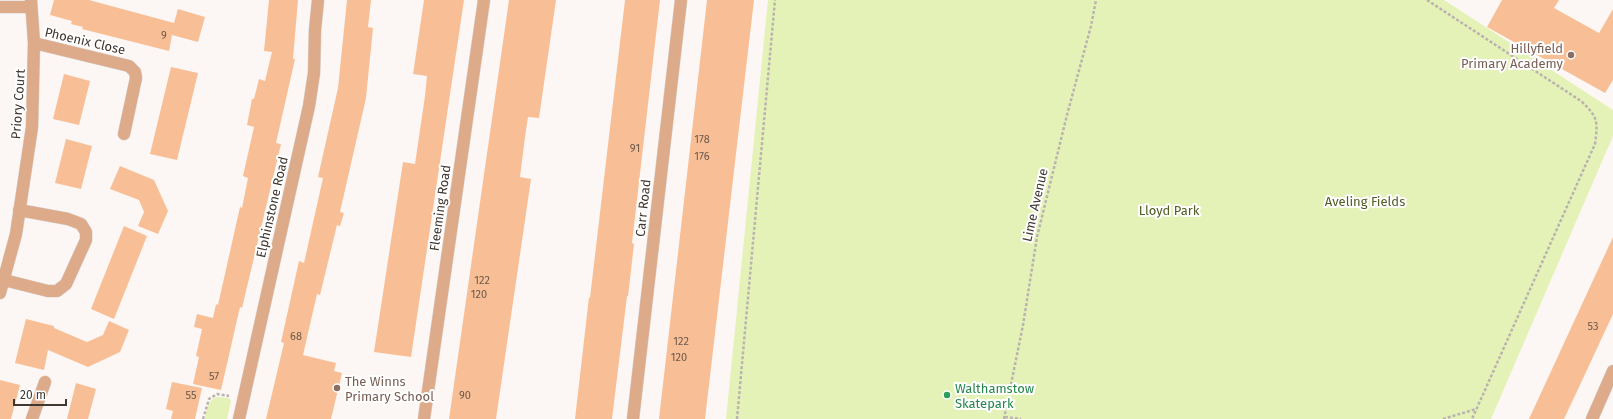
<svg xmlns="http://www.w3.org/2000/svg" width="1613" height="419" viewBox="0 0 1613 419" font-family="'Fira Sans',sans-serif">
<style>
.green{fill:#e5f2b7}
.building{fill:#f8bf96}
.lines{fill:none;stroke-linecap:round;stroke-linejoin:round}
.minor-casing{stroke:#dad4d1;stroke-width:13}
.path{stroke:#bab3af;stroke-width:2.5;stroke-dasharray:3 2;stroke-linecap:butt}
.minor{stroke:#ddab8a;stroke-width:12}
.education-dot{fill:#8d6e63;stroke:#fff;stroke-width:1.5}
.leisure-dot{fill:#2e9e5b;stroke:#fff;stroke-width:1.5}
.labels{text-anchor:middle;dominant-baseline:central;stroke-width:4;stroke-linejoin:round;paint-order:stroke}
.number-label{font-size:11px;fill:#6e594a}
.street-label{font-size:13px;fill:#403731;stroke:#fff}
.education-label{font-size:13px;fill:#785e54;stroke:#fff;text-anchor:end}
.park-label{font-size:13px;fill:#525c23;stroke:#fff}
.leisure-label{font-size:13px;fill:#27864d;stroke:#fff;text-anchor:start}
</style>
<rect width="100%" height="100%" fill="#fcf7f4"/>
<path class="green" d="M 768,0 L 1444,0 L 1613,110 L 1613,136 L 1491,419 L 726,419 Z
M 217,397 L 229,398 L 231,401 L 227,419 L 205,419 C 207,410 207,400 217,397 Z"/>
<path class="building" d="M 54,0 L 89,0 L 174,23 L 178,9 L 205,17 L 198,42 L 172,35 L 169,51 L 82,29 L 83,27 L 71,24 L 72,21 L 50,15 Z
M 269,0 L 298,0 L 293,59 L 295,59 L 276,143 L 281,144 L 242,308 L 240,307 L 221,390 L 193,384 L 199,357 L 196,356 L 202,329 L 194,327 L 197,314 L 213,318 L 216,304 L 218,305 L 240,207 L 242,208 L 248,178 L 243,176 L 254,127 L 247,125 L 252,99 L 254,99 L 259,79 L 265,81 L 272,52 L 264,51 Z
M 347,0 L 371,0 L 368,27 L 373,28 L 366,98 L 340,212 L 344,213 L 340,226 L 337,225 L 320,295 L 317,294 L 303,355 L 336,363 L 334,371 L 342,373 L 331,419 L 266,419 L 284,343 L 281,342 L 299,261 L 304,263 L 323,178 L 318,177 L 338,88 Z
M 424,0 L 464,0 L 411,357 L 374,352 L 403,162 L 415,164 L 425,96 L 427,76 L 413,74 Z
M 509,0 L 556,0 L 539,118 L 528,117 L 525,137 L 520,177 L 531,179 L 496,419 L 449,419 Z
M 625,0 L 660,0 L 632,243 L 634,244 L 630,279 L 628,296 L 627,296 L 612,419 L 575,419 L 589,297 L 590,298 Z
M 707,0 L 754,0 L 705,419 L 659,419 Z
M 1502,0 L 1559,0 L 1554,8 L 1599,33 L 1613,9 L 1613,80 L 1605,93 L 1487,27 Z
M 171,67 L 198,73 L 177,160 L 150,154 Z
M 64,74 L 90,81 L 79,125 L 53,119 Z
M 66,139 L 92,146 L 81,189 L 55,183 Z
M 120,166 L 154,180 L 168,211 L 158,234 L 138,226 L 144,212 L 139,200 L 110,189 Z
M 124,226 L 147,236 L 114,319 L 91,309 Z
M 1613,237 L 1613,314 L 1579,387 L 1564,419 L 1529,419 Z
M 26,319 L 54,326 L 54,328 L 87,342 L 103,335 L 109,321 L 129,330 L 120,352 L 88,367 L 48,350 L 44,370 L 15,363 Z
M 0,380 L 20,385 L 11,419 L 0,419 Z
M 172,382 L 202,388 L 195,419 L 171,419 L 173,411 L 166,409 Z
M 76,383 L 96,389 L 88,419 L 67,419 Z"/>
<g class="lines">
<g class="minor-casing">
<path id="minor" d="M 0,7 L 31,7
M 34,43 L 129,66 L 135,72 L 136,78 L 124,134
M 4,280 L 48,291 L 57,291 L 66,284 L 86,240 L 86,232 L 81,224 L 68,219 L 19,210
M 0,293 L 16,234 L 32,127 L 34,43 L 31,0
M 32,419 L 45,382
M 239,419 L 309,106 L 314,73 L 315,30 L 318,0
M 424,419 L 484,0
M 633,419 L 681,0
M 1592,419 L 1613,371"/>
</g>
<path class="path" d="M 1427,0 L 1581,101 C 1598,117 1598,121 1595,144 L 1472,419
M 1005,417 L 1021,419
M 203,419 L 209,399 L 217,394 L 229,396
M 737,419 L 775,0
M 1004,419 L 1023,325 L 1037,237 L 1067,115 L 1091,26 L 1096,0
M 1443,419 L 1476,409"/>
<use href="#minor" class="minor"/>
</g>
<g class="education-dot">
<circle cx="1571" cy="55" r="4"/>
<circle cx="337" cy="388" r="4"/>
</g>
<circle class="leisure-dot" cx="947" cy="395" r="4"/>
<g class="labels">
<g class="number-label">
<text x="164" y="35">9</text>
<text x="702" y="139">178</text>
<text x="635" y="148">91</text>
<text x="702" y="156">176</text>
<text x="482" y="280">122</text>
<text x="479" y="294">120</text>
<text x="1593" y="326">53</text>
<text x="296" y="336">68</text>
<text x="681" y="341">122</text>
<text x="679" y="357">120</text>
<text x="214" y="376">57</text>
<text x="191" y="395">55</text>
<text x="465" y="395">90</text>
</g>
<g class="street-label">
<text transform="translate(85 41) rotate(13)">Phoenix Close</text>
<text transform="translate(18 104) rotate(-86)">Priory Court</text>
<text transform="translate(1035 205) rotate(-77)">Lime Avenue</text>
<text transform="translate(272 207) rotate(-77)">Elphinstone Road</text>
<text transform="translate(440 208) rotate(-82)">Fleeming Road</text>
<text transform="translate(643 208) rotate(-84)">Carr Road</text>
</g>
<g class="education-label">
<text x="1563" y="48">Hillyfield<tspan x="1563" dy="15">Primary Academy</tspan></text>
<text x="345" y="381" text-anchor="start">The Winns<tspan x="345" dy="15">Primary School</tspan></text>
</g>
<g class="park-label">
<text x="1365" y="201">Aveling Fields</text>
<text x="1169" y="210">Lloyd Park</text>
</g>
<g class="leisure-label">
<text x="955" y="388">Walthamstow<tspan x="955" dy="15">Skatepark</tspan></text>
</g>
</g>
<path d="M14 399v6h52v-6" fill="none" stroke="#403731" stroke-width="2"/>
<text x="20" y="399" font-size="12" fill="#403731" stroke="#ffffff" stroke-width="3" paint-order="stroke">20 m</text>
</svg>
